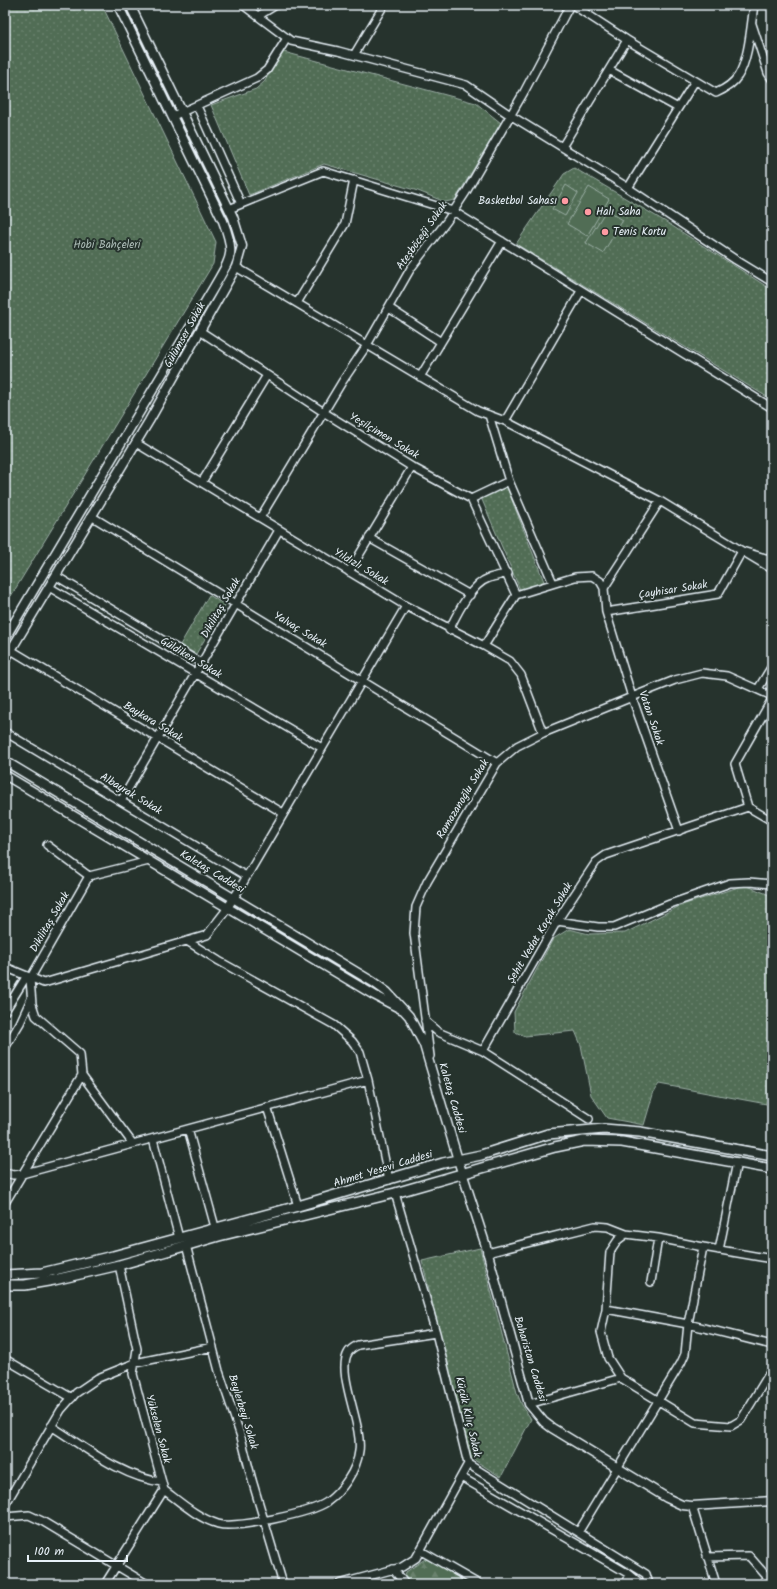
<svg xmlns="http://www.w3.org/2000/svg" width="777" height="1589" viewBox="0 0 777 1589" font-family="Kalam,sans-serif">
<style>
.forest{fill:url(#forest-firs);stroke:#9cafa6}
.park{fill:url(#park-dots);stroke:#9cafa6}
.pitch{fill:#516d55;stroke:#9cafa6}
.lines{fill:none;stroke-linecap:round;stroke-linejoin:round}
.minor-casing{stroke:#e8f1f8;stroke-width:10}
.tertiary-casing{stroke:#e8f1f8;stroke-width:11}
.secondary-casing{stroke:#e8f1f8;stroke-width:12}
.minor{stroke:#26332d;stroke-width:7}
.tertiary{stroke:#26332d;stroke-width:8}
.secondary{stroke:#26332d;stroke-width:9}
.poi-dot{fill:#ff9aa2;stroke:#26332d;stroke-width:1.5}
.labels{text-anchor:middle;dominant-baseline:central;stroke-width:4;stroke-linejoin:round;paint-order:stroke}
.poi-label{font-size:11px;fill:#e8f1f8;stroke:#26332d;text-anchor:start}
.street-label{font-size:11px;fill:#e8f1f8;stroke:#26332d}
.park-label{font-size:11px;fill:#acbcb7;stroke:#26332d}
</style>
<defs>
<pattern id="forest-firs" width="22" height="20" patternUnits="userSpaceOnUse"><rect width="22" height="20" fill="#516d55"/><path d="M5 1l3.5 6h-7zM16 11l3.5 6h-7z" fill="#6a826e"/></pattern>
<pattern id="park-dots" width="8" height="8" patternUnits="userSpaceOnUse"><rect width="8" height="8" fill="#516d55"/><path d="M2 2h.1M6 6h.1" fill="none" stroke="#6a826e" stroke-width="1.8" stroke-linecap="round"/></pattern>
</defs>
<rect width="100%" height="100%" fill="#26332d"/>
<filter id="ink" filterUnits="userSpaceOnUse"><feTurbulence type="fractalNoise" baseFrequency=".025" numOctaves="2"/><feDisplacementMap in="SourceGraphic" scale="8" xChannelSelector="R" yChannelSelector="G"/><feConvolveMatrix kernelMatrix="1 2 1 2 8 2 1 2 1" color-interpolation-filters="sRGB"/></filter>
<g filter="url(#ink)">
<path class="forest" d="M 425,1559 L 430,1560 L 468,1584 L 410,1584 L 405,1576 L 406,1572 Z"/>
<path class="park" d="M 5,5 L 102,5 L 216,242 L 213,264 L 11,596 L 5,593 Z
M 280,51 L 476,103 L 501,123 L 455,200 L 445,202 L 418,191 L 324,164 L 249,195 L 211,105 L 256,89 L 265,81 Z
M 574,168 L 666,222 L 772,290 L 772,400 L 516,244 L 564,174 Z
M 506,485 L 545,584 L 521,592 L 480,495 Z
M 209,595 L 225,605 L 196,654 L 180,645 Z
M 745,885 L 772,896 L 772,1105 L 659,1084 L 654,1091 L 644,1125 L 607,1118 L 591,1095 L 581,1045 L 575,1031 L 525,1036 L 515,1032 L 514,1012 L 553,939 L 569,929 L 589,934 L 625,933 L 682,905 Z
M 480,1248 L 517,1393 L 522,1405 L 531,1419 L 501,1477 L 471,1458 L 422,1261 Z"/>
<path class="pitch" d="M 566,185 L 578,193 L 565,216 L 552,209 Z
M 589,187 L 609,199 L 587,236 L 567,224 Z
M 606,210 L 623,220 L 603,253 L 586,243 Z"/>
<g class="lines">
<g class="minor-casing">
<path id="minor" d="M 243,5 L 291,41 L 338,51 L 466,85 L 510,115 L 622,184 L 736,260 L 772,282
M 573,5 L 627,40 L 716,93 C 725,89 733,84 738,76 C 749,60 751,24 754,5
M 258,16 L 276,5
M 752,24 L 768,73 L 772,79
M 354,55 L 384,5
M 609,70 L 678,108
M 197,106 L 241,204
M 173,116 L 257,78 L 267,70 L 287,38
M 562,147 L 627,40
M 628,188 L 695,81
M 229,209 L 323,171 L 453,211 L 772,408
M 236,267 L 478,411 L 505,421 L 660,501 L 742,551 L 772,560
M 297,303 L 345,224 L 354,180
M 389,308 L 441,342
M 200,331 L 325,413 L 412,467 L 471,499 L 516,595
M 420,377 L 502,241
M 489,415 L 509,481 L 553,583
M 505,421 L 581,291
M 136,443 L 406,606 L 484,646 L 510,661 L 521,675 L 543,733
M 202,482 L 267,375
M 471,499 L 509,481
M 91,516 L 497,763
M 260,518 L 342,382 L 367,345 L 411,268 L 447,221 L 466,192 L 524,92 L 570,5
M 369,538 L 470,595
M 349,572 L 412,467
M 56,576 L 201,663
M 49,587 L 322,748
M 604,588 L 660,501
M 606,612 L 718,594 L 742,551 L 772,569
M 449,630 C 457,614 471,584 489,578 C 495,576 502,575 508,573
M 484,646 L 516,595 L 575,577 L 592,576 L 600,581 L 604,588 L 606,612 L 632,697 L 679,831
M 11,650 L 283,813
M 758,689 L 772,666
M 5,732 L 246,876
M 121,801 L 279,530
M 748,807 L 735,764 L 772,699
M 748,807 L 772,821
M 47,845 L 89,876 L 149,861
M 557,921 L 598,927 L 614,927 L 670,904 L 730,883 L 749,882 L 772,884
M 187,941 L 219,961 L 334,1025 L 352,1041 L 360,1052 L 368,1080 L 389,1180
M 5,967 L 44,983 L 207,935 L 224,913 L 237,893 L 406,606
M 30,979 L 32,1004 L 36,1016 L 80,1054 L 82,1075 L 133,1144
M 30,979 L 89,876
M 5,1011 L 26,977
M 425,1021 L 438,1032 L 483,1051 L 589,1119
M 5,1048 L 20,1023 L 31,999
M 483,1051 L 557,921 L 596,862 L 606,855 L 748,807
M 430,1056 L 414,933 L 416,907 L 427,882 L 497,763 L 517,746 L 543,733 L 632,697 L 675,680 L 702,673 L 727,676 L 772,696
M 267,1107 L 298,1206
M 188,1129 L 215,1227
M 153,1139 L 179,1238
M 5,1173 L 13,1175 L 22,1174 L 368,1080
M 5,1203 L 82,1075
M 186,1245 L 219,1371 L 241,1437 L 252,1480 L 283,1584
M 703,1247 L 772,1259
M 719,1250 L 737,1162
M 487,1253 L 595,1226 L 608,1227 L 626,1234
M 651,1282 L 658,1238
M 606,1309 L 601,1332 L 608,1358 L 621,1378 L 695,1423 L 731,1426 L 741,1420 L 772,1369
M 5,1359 L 72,1398
M 529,1404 L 621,1378
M 51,1426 C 85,1447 121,1477 162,1482
M 468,1464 L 646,1574 L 649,1584
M 461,1477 L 629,1574 L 641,1584
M 164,1490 C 180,1502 198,1518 218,1524 C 236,1529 311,1513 327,1502 C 342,1491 357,1470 359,1451 C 363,1425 336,1373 348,1353 C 350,1349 354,1347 358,1345 L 436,1333
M 5,1505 L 61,1410 L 76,1393 L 98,1378 L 135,1363 L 213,1347
M 692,1506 L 716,1584
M 5,1517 L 29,1515 L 42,1521 L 147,1584
M 579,1531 L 681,1363 L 685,1354 L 688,1324 L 703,1247 L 658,1238 L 626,1234 L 618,1240 L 610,1252 L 606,1309 L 688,1324 L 772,1345
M 421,1551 L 479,1584
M 707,1557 L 749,1556 L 769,1579
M 393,1569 L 405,1584
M 105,1584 L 164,1490 L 133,1374 L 137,1349 L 119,1265
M 339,1584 L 402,1567 L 416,1558 L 468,1464 L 436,1333 L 395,1193
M 625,1584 L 629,1574"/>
</g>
<g class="tertiary-casing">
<path id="tertiary" d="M 5,638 L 214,287 C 231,257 236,255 223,221 L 118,5
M 5,660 L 149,421 L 236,267 L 242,246 L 233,217 L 130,5
M 5,761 L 373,982 L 387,992 L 409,1016 L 424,1045 L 458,1160 L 485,1243 L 529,1404 L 544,1422 L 552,1428 L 667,1498 L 682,1505 L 692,1506 L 772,1501
M 5,775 L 374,995 L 401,1009"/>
</g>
<g class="secondary-casing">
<path id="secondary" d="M 5,1275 L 42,1273 L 113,1256 L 298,1206 L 443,1163 L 481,1155 L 548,1134 L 604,1129 L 640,1132 L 772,1156
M 5,1285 L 25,1285 L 54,1280 L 119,1265 L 219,1236 L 395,1193 L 555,1147 L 584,1141 L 622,1142 L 772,1169"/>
</g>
<use href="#minor" class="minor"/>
<use href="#tertiary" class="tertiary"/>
<use href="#secondary" class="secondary"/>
</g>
</g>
<g class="poi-dot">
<circle cx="565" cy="201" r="4"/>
<circle cx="588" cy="212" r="4"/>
<circle cx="605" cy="232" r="4"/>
</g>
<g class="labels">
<g class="poi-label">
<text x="557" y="201" text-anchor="end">Basketbol Sahası</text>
<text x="596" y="212">Halı Saha</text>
<text x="613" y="232">Tenis Kortu</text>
</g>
<g class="street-label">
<text transform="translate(422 236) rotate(-55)">Ateşböceği Sokak</text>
<text transform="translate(185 335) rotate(-61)">Gülümser Sokak</text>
<text transform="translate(384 436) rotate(31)">Yeşilçimen Sokak</text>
<text transform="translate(361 567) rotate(31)">Yıldızlı Sokak</text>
<text transform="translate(673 590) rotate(-9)">Çayhisar Sokak</text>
<text transform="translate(221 608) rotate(-60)">Dikilitaş Sokak</text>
<text transform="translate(300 630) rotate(31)">Yalvaç Sokak</text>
<text transform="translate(191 658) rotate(31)">Güldiken Sokak</text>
<text transform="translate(651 718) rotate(71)">Vatan Sokak</text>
<text transform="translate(153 722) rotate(31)">Baykara Sokak</text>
<text transform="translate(131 794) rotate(31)">Albayrak Sokak</text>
<text transform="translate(463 799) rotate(-59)">Ramazanoğlu Sokak</text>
<text transform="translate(212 872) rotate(31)">Kaletaş Caddesi</text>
<text transform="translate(50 922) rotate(-60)">Dikilitaş Sokak</text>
<text transform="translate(540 933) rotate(-59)">Şehit Vedat Koçak Sokak</text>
<text transform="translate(452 1098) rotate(74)">Kaletaş Caddesi</text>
<text transform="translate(383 1169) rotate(-17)">Ahmet Yesevi Caddesi</text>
<text transform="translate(530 1359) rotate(73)">Baharistan Caddesi</text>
<text transform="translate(243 1412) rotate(73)">Beylerbeyi Sokak</text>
<text transform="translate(468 1417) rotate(77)">Küçük Kılıç Sokak</text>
<text transform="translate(158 1429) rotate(75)">Yükselen Sokak</text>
</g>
<g class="park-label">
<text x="107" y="245">Hobi Bahçeleri</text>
</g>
</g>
<rect width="777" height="1589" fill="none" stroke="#26332d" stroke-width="20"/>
<rect x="10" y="10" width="757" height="1569" fill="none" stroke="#e8f1f8" stroke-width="1.5" filter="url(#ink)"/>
<path d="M28 1555v6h99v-6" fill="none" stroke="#e8f1f8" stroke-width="2"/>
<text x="34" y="1555" font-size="12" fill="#e8f1f8" stroke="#26332d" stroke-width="3" paint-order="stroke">100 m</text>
</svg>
